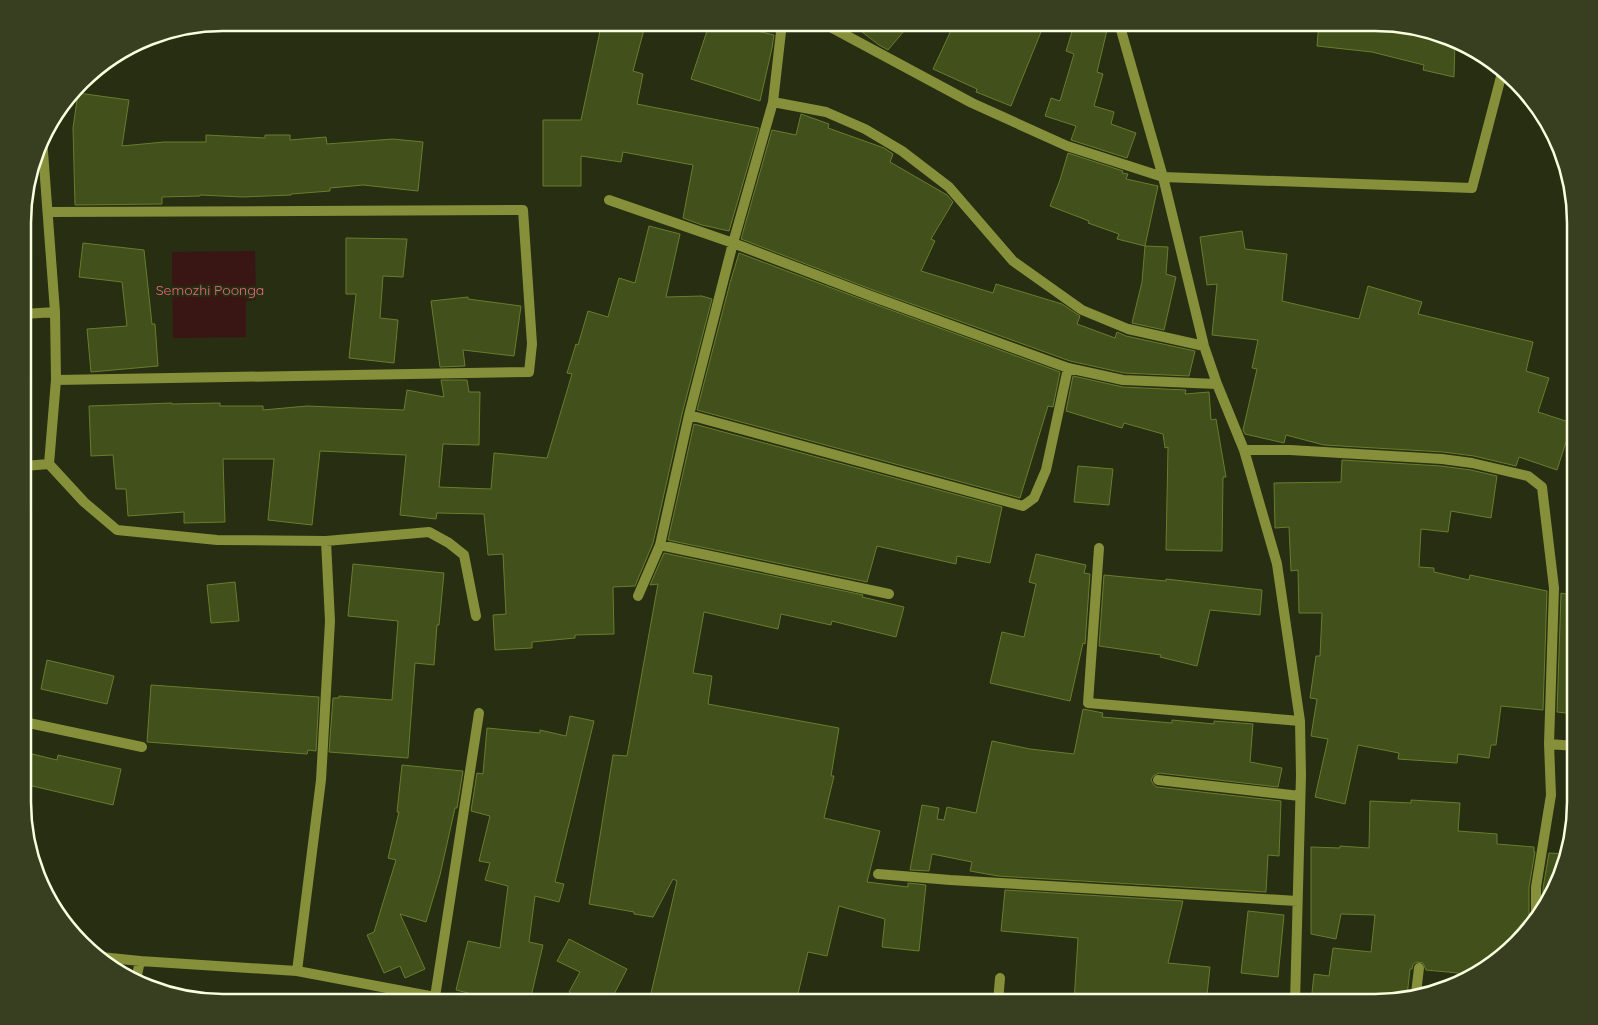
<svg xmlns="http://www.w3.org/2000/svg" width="1598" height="1025" viewBox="0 0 1598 1025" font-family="Quicksand,sans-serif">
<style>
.green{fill:#391513}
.building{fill:#42501c;stroke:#687d2d}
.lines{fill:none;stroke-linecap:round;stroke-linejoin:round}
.street{stroke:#868f3a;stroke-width:10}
.labels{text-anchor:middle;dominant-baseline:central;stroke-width:4;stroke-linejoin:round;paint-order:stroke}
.park-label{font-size:14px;fill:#e86b81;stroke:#272e11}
.rim{fill:none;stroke:#f9ffde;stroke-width:2.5}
</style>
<rect width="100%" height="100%" fill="#272e11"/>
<path class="green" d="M 255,251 L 256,300 L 246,301 L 246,337 L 173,338 L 172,252 Z"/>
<path class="building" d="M 602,22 L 646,22 L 633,71 L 643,74 L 637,104 L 759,128 L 729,231 L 702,225 L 683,218 L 693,165 L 623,152 L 621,162 L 581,156 L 581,186 L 543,186 L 543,120 L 581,120 Z
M 710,22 L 741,22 L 740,27 L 774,35 L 772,48 L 760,101 L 691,79 Z
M 849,22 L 893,22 L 904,31 L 888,50 L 879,45 Z
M 955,22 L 1045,22 L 1011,106 L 976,92 L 977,89 L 933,69 Z
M 1075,22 L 1097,22 L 1108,26 L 1097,72 L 1103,74 L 1094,106 L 1114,112 L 1111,124 L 1136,133 L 1127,158 L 1071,140 L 1076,126 L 1045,116 L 1051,98 L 1060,101 L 1074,54 L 1066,51 Z
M 1319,22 L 1375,22 L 1439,33 L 1455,41 L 1454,77 L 1423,70 L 1424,65 L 1372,52 L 1317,46 Z
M 78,93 L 129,100 L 122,146 L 164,142 L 206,142 L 206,135 L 265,138 L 265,135 L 290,135 L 290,140 L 326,137 L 327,144 L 393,139 L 423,142 L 418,191 L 363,185 L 330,188 L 330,191 L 291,194 L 291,195 L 243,197 L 200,195 L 200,196 L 162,197 L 162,204 L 75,205 L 73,128 Z
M 801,114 L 829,124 L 828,128 L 884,148 L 893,154 L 890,162 L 947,195 L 953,202 L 931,239 L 935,241 L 921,271 L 993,293 L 996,284 L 1062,304 L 1080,316 L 1077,324 L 1115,338 L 1117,332 L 1126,336 L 1195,351 L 1189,376 L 1124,373 L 1070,361 L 873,290 L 741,239 L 772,130 L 796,135 Z
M 1068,153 L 1123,171 L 1122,173 L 1128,174 L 1126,179 L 1158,186 L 1145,246 L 1117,239 L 1119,234 L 1088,223 L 1089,221 L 1050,206 L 1060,180 Z
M 649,226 L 680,234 L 666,297 L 702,296 L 712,299 L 682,414 L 653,543 L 635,586 L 613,587 L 614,634 L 575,635 L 575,638 L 532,642 L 532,648 L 495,650 L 493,615 L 506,614 L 503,554 L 488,555 L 484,514 L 437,513 L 436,519 L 400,515 L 406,455 L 320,451 L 312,525 L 268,520 L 274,459 L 223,459 L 225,522 L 184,523 L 184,512 L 128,516 L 126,489 L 116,489 L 113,455 L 91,456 L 89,406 L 172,403 L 172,404 L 220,403 L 220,406 L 263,406 L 263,410 L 307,406 L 404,410 L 407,390 L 444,397 L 441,380 L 467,380 L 469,392 L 480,392 L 479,445 L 443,444 L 439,487 L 491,489 L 494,453 L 547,458 L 572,374 L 567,373 L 576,344 L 578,345 L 588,311 L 608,317 L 619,278 L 635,283 Z
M 1242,231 L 1245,249 L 1287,254 L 1282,301 L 1359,319 L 1368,286 L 1422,302 L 1418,314 L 1533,342 L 1526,371 L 1549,378 L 1538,412 L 1572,423 L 1557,470 L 1519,457 L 1516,466 L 1474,456 L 1443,452 L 1324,445 L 1286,435 L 1284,443 L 1245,434 L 1243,430 L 1257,369 L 1252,368 L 1258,340 L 1212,335 L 1217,284 L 1207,285 L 1200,237 Z
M 346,238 L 407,239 L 403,277 L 383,276 L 380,318 L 398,320 L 394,363 L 349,358 L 356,294 L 346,294 Z
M 83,243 L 144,250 L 152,324 L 155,324 L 158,366 L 91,372 L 87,329 L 127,326 L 122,282 L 79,277 Z
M 1145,246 L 1168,247 L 1166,274 L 1176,277 L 1164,330 L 1132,323 L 1142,282 Z
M 739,253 L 869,302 L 1060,372 L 1053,407 L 1048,406 L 1020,498 L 697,410 L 730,283 Z
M 468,297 L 468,299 L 521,306 L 514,356 L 463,350 L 465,366 L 440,367 L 431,301 Z
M 1073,376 L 1123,387 L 1186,390 L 1185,394 L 1209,392 L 1211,420 L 1216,419 L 1226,477 L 1223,477 L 1222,551 L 1166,550 L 1168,447 L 1165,448 L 1163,434 L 1124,423 L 1122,428 L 1066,411 Z
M 694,424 L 1002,507 L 990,563 L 957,556 L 956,564 L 877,546 L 867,582 L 668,540 Z
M 1342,460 L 1441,466 L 1471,470 L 1497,476 L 1491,518 L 1451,511 L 1448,532 L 1421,529 L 1419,567 L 1434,568 L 1434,572 L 1469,580 L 1470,575 L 1547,591 L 1543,710 L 1501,706 L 1496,745 L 1491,745 L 1489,758 L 1458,754 L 1457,763 L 1398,759 L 1399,753 L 1358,745 L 1345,804 L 1315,797 L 1328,739 L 1311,736 L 1317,699 L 1310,698 L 1316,656 L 1320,656 L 1322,613 L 1299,613 L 1298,570 L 1291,571 L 1289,527 L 1275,528 L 1274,483 L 1341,482 Z
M 1078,466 L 1113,469 L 1109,505 L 1074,502 Z
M 664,553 L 863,595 L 862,597 L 904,607 L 896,637 L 832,621 L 831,625 L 781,614 L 778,629 L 704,612 L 693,673 L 712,676 L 708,704 L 839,728 L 831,776 L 834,776 L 824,818 L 880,831 L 867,882 L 908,887 L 908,883 L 926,885 L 919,951 L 882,947 L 885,919 L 839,906 L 827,956 L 808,952 L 796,1002 L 649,1002 L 677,881 L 673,879 L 653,917 L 634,914 L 634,912 L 589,904 L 613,755 L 627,756 L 658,584 L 650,585 Z
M 1036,554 L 1086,565 L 1084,573 L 1090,574 L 1085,644 L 1083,643 L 1070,701 L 990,683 L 1002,632 L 1024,637 L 1036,584 L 1029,582 Z
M 353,564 L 444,573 L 439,625 L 437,625 L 434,665 L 415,663 L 408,758 L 329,752 L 333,698 L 339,698 L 339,696 L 392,700 L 398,621 L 348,616 Z
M 1104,575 L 1166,581 L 1166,579 L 1262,590 L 1260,615 L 1210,610 L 1197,666 L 1160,657 L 1161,655 L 1099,646 Z
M 235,582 L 239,621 L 211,623 L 207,585 Z
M 1561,593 L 1575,596 L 1575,714 L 1557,712 Z
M 47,660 L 114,676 L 107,704 L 41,689 Z
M 151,685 L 319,697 L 316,751 L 308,750 L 307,754 L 147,742 Z
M 1083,709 L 1103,713 L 1102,717 L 1172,723 L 1172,720 L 1214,724 L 1214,721 L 1253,724 L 1250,762 L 1282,768 L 1278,787 L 1159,773 L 1153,776 L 1151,780 L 1154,785 L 1157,787 L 1281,801 L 1279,856 L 1268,855 L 1266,892 L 998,876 L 970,871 L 972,862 L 932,854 L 929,871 L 910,870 L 922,805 L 939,808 L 937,819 L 944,820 L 947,807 L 976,813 L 992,741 L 1030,749 L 1074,754 Z
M 570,716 L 594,721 L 555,882 L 564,884 L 559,902 L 535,896 L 529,942 L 543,945 L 530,1001 L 498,994 L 496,1000 L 456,990 L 468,941 L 500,948 L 508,886 L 485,880 L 490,863 L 479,861 L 490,816 L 471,811 L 477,773 L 483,774 L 487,728 L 540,733 L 540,730 L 566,736 Z
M 24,752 L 57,760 L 58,755 L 121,769 L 113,805 L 24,784 Z
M 402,765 L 463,771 L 457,808 L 455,808 L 440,875 L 426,922 L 400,914 L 425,969 L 405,978 L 400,966 L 384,973 L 367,935 L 374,932 L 396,860 L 388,858 L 399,812 L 397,812 Z
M 1411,800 L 1460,803 L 1458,831 L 1497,834 L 1497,844 L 1534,847 L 1534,852 L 1535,852 L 1529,887 L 1529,919 L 1531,923 L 1475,976 L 1457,981 L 1458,973 L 1426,970 L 1423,963 L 1417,962 L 1413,964 L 1412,969 L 1410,969 L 1407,996 L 1387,1002 L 1311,1002 L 1314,974 L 1329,976 L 1333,948 L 1371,952 L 1375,915 L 1341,914 L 1336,939 L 1311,934 L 1311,847 L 1340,848 L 1340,846 L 1369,848 L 1370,801 L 1411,803 Z
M 1549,853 L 1567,854 L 1565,866 L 1543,910 L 1543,888 Z
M 1005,890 L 1183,901 L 1168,963 L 1210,967 L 1207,995 L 1206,995 L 1205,1002 L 1074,1002 L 1078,938 L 1001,931 Z
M 1248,911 L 1284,915 L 1278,977 L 1241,973 Z
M 569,939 L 627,969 L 610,1002 L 590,1002 L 569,992 L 580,972 L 557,961 Z"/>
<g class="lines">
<path class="street" d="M 823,23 L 972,103 L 1067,146 L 1163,177 L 1472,188 L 1502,73
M 1119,23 L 1163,177 L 1204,346 L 1217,384 L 1244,450 L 1277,564 L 1300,721 L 1301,775 L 1295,1002
M 773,102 L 826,112 L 865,129 L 902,151 L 949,187 L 1013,261 L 1082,310 L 1128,329 L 1204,346
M 609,200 L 733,243 L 871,296 L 1068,368 L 1123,380 L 1217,384
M 49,212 L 523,210 L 532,344 L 529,372 L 56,380
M 24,314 L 55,312
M 689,415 L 1023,506 L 1034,498 L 1046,470 L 1068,368
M 1244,450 L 1290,450 L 1442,459 L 1472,463 L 1528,476 L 1542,487 L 1554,588 L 1549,744 L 1551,795 L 1536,887 L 1536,919
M 49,464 L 84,502 L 117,530 L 217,540 L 326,541 L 429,532 L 449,543 L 464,555 L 476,616
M 24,466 L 49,464 L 56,380 L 55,312 L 42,138
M 326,541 L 330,621 L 321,780 L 297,971 L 435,997 L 479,713
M 660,545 L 889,594
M 1099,548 L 1088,703 L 1300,721
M 638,596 L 660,545 L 689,415 L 733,243 L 773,102 L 782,23
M 24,722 L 142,747
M 1549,744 L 1575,746
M 1158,780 L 1300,796
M 878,874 L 950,880 L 1297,901
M 101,957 L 140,961 L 297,971
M 136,980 L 140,961
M 1416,993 L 1419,968
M 998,1002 L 1000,978"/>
</g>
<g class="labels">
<g class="park-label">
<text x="210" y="290">Semozhi Poonga</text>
</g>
</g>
<path d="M0 0H1598V1025H0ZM223 31H1375A192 192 0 0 1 1567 223V802A192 192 0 0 1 1375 994H223A192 192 0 0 1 31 802V223A192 192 0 0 1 223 31Z" fill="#383f21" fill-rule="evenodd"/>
<path class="rim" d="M223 31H1375A192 192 0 0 1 1567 223V802A192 192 0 0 1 1375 994H223A192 192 0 0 1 31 802V223A192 192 0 0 1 223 31Z"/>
</svg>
